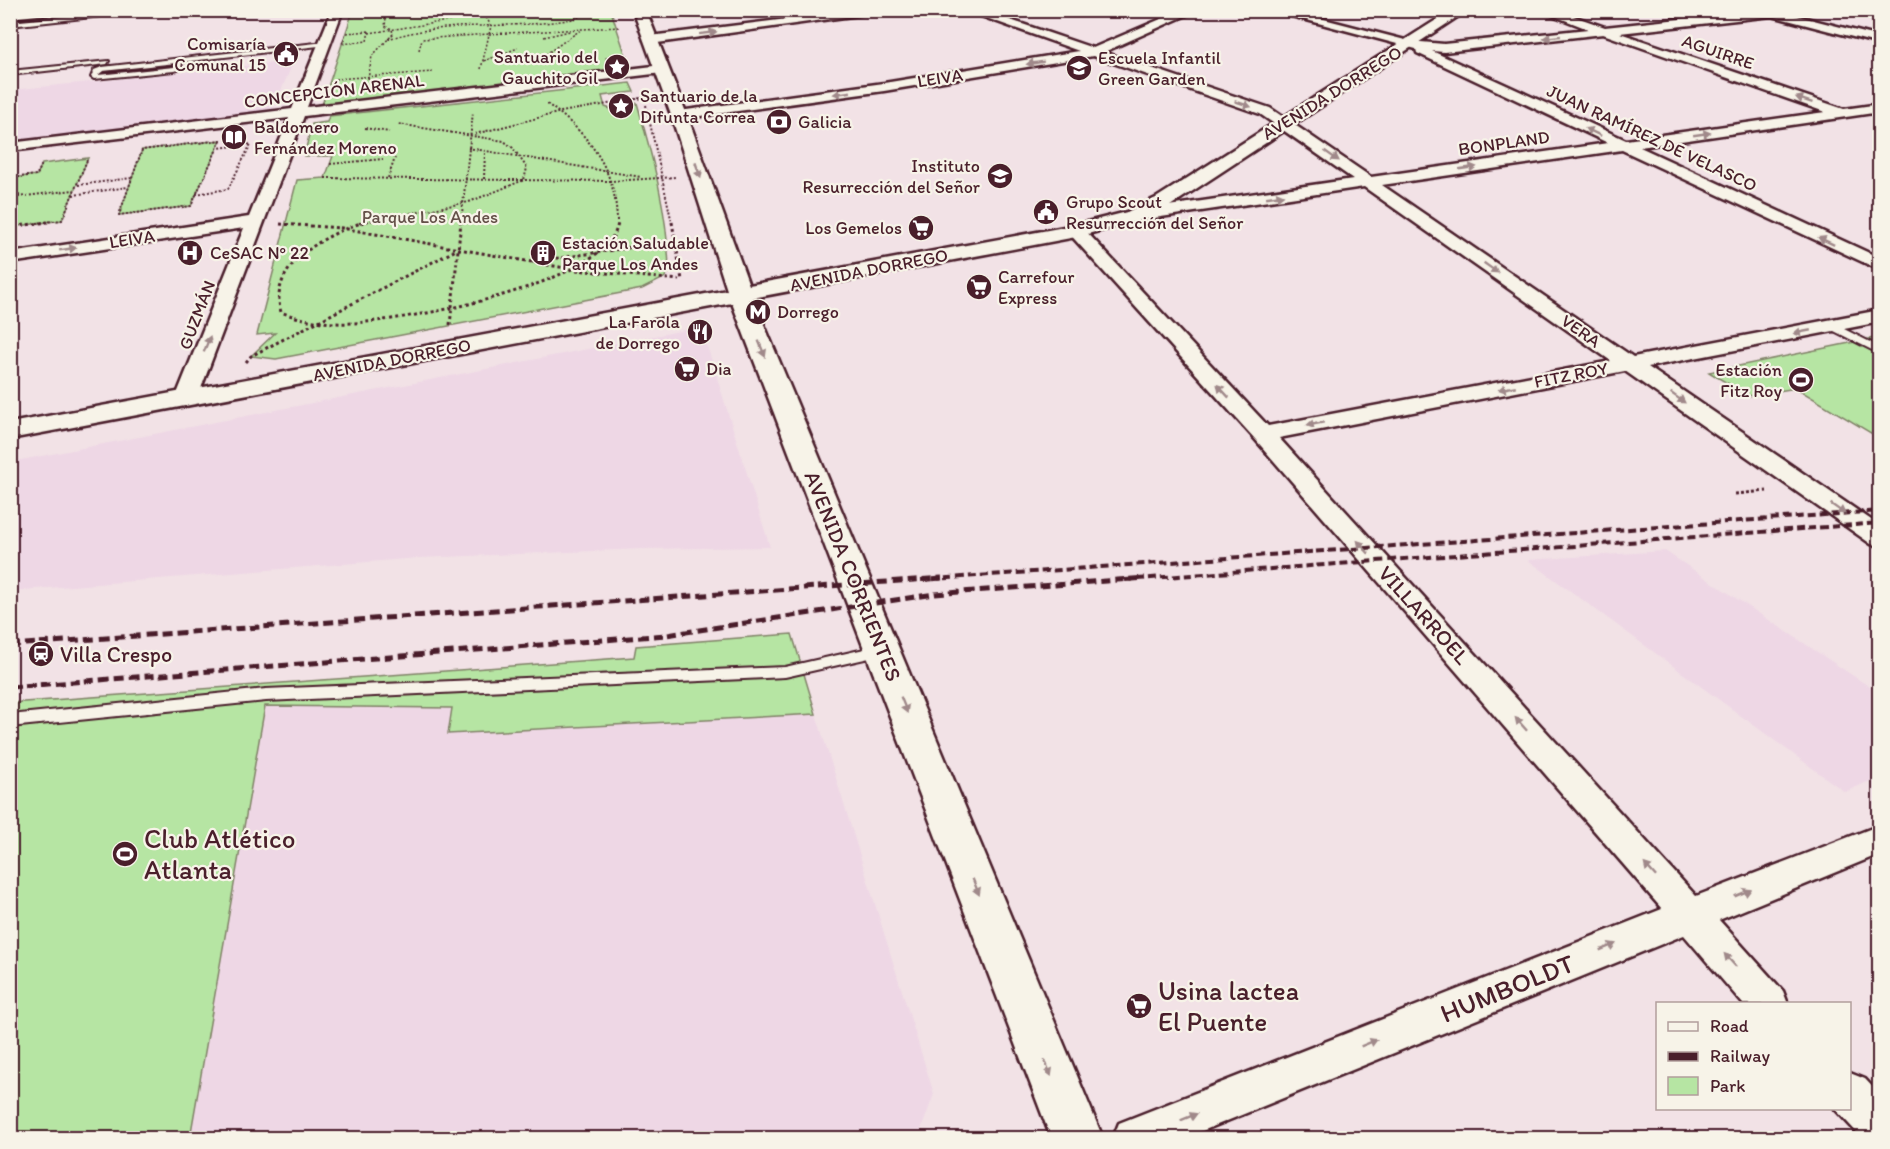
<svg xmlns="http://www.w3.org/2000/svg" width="1890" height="1149" viewBox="0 0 1890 1149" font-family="Itim,sans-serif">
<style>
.built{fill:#eed7e5}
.green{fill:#b6e5a3;stroke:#808267;stroke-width:1.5}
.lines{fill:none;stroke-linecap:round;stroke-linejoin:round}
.lane-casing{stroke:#4a1f2b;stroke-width:4}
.street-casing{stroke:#4a1f2b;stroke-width:5}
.secondary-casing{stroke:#4a1f2b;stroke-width:5}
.path-far2{stroke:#4a1f2b;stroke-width:1.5;stroke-dasharray:2 2;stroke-linecap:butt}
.path-far1{stroke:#4a1f2b;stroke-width:2;stroke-dasharray:2 2;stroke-linecap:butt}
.path{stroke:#4a1f2b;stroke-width:3;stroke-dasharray:3 3;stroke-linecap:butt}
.lane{fill:#f7f3e8;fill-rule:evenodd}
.street{fill:#f7f3e8;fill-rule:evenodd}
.secondary{fill:#f7f3e8;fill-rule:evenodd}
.rail-far1{stroke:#4a1f2b;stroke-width:4;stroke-dasharray:8 4;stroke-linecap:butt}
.rail{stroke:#4a1f2b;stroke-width:5;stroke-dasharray:10 5;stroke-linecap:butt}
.oneway{fill:#a0898a}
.labels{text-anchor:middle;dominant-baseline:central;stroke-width:4.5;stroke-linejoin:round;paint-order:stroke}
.far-poi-label{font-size:18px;fill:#4a1f2b;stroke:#f7f3e8;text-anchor:start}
.far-street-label{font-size:18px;fill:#4a1f2b;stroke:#f7f3e8}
.far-park-label{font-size:18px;fill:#655049;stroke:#f7f3e8}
.street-label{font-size:22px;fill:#4a1f2b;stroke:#f7f3e8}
.poi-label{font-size:22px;fill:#4a1f2b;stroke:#f7f3e8;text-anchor:start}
.near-poi-label{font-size:27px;fill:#4a1f2b;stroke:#f7f3e8;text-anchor:start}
.near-street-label{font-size:27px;fill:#4a1f2b;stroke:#f7f3e8}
</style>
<rect width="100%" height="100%" fill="#f2e2e6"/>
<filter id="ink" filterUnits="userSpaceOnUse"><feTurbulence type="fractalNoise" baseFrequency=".0167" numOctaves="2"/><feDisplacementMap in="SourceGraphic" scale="12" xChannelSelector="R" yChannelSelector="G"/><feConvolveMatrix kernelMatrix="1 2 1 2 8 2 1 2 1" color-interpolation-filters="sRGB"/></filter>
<g filter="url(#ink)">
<path class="built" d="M 294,61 L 272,111 L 11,141 L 11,90 Z
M 690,329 L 703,333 L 770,547 L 643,549 L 418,558 L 11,591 L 11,462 Z
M 1665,551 L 1879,693 L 1879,777 L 1845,792 L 1528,560 Z
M 265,706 L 453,708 L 449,734 L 816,714 L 934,1094 L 918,1138 L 190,1138 Z"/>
<path class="green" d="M 353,11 L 611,11 L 626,56 L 606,58 L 612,73 L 322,105 Z
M 630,83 L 634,92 L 602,96 L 605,107 C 615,112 629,110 637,103 C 653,159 668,213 669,272 L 664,278 L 642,289 L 276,359 L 251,356 L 275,333 L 257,335 L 297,180 L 325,178 L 333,156 L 304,156 L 312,124 L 327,122 L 329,116 Z
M 221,140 L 191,206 L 119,215 L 142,150 Z
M 88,158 L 62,220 L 11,227 L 16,214 L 11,214 L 11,178 L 37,175 L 42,164 Z
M 1879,337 L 1879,438 L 1796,388 L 1748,396 L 1709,372 Z
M 792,634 L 816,714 L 448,734 L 452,708 L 265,706 L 190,1138 L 11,1138 L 11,703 L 634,657 L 636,646 Z"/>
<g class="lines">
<g class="lane-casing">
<path id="lane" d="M 133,10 L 157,10 L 10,26 L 10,22 Z
M 325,42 L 327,45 L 182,62 L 181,69 L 174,71 L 94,79 L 91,77 L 94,70 L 102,67 ZM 176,63 L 174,67 L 98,75 L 103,71 Z
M 109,61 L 107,64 L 10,75 L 10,71 Z
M 1832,323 L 1880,347 L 1880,354 L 1828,328 L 1827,326 Z
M 882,645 L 887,646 L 889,650 L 887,654 L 785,677 L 266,701 L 10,727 L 10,715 L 266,689 L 785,667 Z"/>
</g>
<g class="street-casing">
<path id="street" d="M 332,10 L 343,10 L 307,107 L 662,65 L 668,69 L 662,73 L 304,116 L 197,399 L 194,404 L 178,404 L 175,399 L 244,228 L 10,263 L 10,253 L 249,217 L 289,118 L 10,151 L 10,143 L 292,109 Z
M 860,10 L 895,10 L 650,44 L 644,40 L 650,36 Z
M 964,10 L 981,10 L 1093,48 L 1182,10 L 1198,10 L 1104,52 L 1270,108 L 1371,177 L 1608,143 L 1417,53 L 1416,49 L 1269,10 L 1289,10 L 1409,41 L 1444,44 L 1588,29 L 1539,10 L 1556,10 L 1605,27 L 1763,10 L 1803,10 L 1790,14 L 1880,37 L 1880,44 L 1772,16 L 1620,33 L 1844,109 L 1880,104 L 1880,112 L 1640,147 L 1880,258 L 1880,270 L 1622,150 L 1382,185 L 1633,357 L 1880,310 L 1880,322 L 1648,367 L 1880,526 L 1880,546 L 1871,544 L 1625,371 L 1279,438 L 1696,896 L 1880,825 L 1880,854 L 1719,920 L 1783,991 L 1788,1004 L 1743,1004 L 1684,935 L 1185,1138 L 1113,1138 L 1119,1123 L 1662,909 L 1255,439 L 1067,231 L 1070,227 L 1082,227 L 1268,426 L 1611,361 L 1364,187 L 1134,221 L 1128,220 L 1126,216 L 1128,212 L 1134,211 L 1353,179 L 1260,114 L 1093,56 L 884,91 L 679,119 L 672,115 L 679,111 L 884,83 L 1079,51 ZM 1603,34 L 1825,112 L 1626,140 L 1432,51 L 1444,52 Z
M 1850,1073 L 1865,1079 L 1880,1095 L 1880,1138 L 1862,1138 L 1835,1109 L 1850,1108 Z"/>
</g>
<g class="secondary-casing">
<path id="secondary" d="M 10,10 L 53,10 L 47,14 L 10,18 Z
M 633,10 L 646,10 L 687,115 L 749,285 L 1075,225 L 1127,212 L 1156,198 L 1452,10 L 1468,10 L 1170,206 L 1141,220 L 1076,237 L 753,298 L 1103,1138 L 1051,1138 L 732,303 L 10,439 L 10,423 L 727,290 L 671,115 Z"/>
</g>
<path class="path-far2" d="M 369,31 L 367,41 L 342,44 L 346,33 Z
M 369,33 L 461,19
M 489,34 L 620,27
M 544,37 L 570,31
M 388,39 C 450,19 515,31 578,18 L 582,10
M 419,50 L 422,39 L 489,34
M 484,61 L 518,48
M 536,61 L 582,29
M 481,69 L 491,26 L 485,15
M 335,79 L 433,72
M 368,79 L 372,56 L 393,34 L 392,29 L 385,26 L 387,10
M 634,99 L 646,97"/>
<path class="path-far1" d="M 547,104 C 589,133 617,171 617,223
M 646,105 L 672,223
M 365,128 L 389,132
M 475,134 L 561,112 L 643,98
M 221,140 L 191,206 L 119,215 L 142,150 Z
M 468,148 L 641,177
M 330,164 L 383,159
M 10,178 L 37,175 L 42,164
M 325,178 L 611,181 L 675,177
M 388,178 L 395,158
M 484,179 L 485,151
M 78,185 L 132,178
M 10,193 L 19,195 L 10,202
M 196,194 L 228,189 L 251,144 L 218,148
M 73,195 L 128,187
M 18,197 L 74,190
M 10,214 L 17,213 L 12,223
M 37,223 L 62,220 L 87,160
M 359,223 L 469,202 L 524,180 L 527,168 L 513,148 L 504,141 L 398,124
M 461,223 L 473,112"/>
<path class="path" d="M 364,222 C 328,233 267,265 281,312 C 304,321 328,324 353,323 C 405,321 612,284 618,222
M 672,222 L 682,280
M 280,224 L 342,228 L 576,270 L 679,280
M 10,227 L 13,222
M 10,227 L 48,222
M 532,262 L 668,242
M 450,325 L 461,222
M 246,362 L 251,356 L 456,250
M 1735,494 L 1767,491"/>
<use href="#lane" class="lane"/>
<use href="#street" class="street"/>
<use href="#secondary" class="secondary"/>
<path class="rail-far1" d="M 921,580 L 1880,511
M 1125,580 L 1880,523"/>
<path class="rail" d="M 10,645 L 942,578
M 10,687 L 667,635 L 935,594 L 1145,578"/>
</g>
<defs><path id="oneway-solid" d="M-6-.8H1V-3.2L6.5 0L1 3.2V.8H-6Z" transform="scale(1.5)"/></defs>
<g class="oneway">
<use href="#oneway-solid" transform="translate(708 33) rotate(-7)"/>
<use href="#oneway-solid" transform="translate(1552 37) rotate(174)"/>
<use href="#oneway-solid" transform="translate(1035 63) rotate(171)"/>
<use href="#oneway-solid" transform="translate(842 93) rotate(172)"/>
<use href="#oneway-solid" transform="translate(1804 100) rotate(-161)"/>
<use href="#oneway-solid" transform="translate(1243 104) rotate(19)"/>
<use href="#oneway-solid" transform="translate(1593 132) rotate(-155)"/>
<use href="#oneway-solid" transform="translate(1702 134) rotate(-8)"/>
<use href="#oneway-solid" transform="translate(1332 156) rotate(35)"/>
<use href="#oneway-solid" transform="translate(1468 168) rotate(-8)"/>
<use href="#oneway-solid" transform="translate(698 170) rotate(71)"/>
<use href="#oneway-solid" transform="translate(1275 196) rotate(-8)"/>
<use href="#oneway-solid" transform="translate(1826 241) rotate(-155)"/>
<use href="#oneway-solid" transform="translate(68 249) rotate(-9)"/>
<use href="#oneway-solid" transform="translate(1491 268) rotate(35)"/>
<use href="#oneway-solid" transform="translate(1802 332) rotate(169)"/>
<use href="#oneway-solid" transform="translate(207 344) rotate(-69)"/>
<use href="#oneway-solid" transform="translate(762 349) rotate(68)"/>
<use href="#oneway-solid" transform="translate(1507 388) rotate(169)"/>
<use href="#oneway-solid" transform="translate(1223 391) rotate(-133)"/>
<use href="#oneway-solid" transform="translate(1678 398) rotate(35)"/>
<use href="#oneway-solid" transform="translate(1315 424) rotate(169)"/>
<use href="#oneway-solid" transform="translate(1838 509) rotate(35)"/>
<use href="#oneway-solid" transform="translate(1363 547) rotate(-132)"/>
<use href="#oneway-solid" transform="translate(904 705) rotate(68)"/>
<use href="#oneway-solid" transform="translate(1521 724) rotate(-132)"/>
<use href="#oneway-solid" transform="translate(1650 870) rotate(-132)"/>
<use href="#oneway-solid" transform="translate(976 887) rotate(68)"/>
<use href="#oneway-solid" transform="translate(1743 893) rotate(-22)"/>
<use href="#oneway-solid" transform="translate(1608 947) rotate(-22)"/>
<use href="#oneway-solid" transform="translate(1730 960) rotate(-132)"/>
<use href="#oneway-solid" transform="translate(1369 1043) rotate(-22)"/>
<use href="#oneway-solid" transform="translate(1048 1068) rotate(68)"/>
<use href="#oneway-solid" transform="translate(1189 1117) rotate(-22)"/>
</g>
</g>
<defs>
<g id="civic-disc" transform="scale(1.35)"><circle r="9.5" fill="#4a1f2b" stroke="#f7f3e8"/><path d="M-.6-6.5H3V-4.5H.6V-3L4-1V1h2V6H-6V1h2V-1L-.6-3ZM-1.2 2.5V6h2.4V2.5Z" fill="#fff"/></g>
<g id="sight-disc" transform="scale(1.35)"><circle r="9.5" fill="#4a1f2b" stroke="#f7f3e8"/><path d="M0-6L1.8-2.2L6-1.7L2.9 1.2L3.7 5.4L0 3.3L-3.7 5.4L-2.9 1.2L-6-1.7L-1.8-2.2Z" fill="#fff"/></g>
<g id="school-disc" transform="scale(1.35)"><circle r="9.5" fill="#4a1f2b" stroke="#f7f3e8"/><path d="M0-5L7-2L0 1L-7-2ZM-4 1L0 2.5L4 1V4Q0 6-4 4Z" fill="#fff"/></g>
<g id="bank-disc" transform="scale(1.35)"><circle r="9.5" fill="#4a1f2b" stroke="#f7f3e8"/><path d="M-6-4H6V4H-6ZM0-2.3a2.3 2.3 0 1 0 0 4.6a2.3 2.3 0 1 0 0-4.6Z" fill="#fff"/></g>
<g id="library-disc" transform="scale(1.35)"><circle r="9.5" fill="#4a1f2b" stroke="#f7f3e8"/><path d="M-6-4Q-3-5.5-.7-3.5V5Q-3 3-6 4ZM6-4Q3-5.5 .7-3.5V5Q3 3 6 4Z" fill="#fff"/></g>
<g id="supermarket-disc" transform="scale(1.35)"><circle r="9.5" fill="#4a1f2b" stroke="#f7f3e8"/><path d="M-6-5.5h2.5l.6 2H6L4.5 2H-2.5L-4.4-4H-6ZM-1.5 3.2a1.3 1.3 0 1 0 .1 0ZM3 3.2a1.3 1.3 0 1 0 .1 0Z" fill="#fff"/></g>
<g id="hospital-disc" transform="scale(1.35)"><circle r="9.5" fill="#4a1f2b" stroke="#f7f3e8"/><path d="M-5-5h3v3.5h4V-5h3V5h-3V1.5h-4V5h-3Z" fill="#fff"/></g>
<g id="building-disc" transform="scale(1.35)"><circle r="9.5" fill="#4a1f2b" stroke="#f7f3e8"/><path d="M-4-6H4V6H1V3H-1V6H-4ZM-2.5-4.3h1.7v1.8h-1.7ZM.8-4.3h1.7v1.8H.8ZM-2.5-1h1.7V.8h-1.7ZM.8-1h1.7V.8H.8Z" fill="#fff"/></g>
<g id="metro-disc" transform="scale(1.35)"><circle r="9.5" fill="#4a1f2b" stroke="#f7f3e8"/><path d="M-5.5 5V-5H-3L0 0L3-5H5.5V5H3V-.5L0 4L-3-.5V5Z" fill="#fff"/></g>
<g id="restaurant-disc" transform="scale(1.35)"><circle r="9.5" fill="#4a1f2b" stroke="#f7f3e8"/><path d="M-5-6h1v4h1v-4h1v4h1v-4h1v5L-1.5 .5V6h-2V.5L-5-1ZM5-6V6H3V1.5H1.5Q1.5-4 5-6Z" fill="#fff"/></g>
<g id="stadium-disc" transform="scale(1.35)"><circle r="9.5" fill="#4a1f2b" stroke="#f7f3e8"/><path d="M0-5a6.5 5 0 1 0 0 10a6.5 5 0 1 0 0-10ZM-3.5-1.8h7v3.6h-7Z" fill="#fff"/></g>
<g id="station-disc" transform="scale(1.35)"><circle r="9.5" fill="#4a1f2b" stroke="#f7f3e8"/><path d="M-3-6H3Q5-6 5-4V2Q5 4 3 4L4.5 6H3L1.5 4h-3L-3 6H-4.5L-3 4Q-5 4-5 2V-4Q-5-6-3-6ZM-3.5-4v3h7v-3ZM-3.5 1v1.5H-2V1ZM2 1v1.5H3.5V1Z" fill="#fff"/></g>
</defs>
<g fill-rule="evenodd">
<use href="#civic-disc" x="286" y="54"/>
<use href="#sight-disc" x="617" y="67"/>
<use href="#school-disc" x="1079" y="68"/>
<use href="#sight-disc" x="621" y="106"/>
<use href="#bank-disc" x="779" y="122"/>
<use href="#library-disc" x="234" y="137"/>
<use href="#school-disc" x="1000" y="176"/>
<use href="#civic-disc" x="1046" y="212"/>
<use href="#supermarket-disc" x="921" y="228"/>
<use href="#hospital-disc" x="190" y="253"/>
<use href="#building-disc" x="543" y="253"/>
<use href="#supermarket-disc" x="979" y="287"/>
<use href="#metro-disc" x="758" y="312"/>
<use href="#restaurant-disc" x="700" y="332"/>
<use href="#supermarket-disc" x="687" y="369"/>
<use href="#stadium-disc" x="1801" y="380"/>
<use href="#station-disc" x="41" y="654"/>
<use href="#stadium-disc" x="125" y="854"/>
<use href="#supermarket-disc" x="1139" y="1006"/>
</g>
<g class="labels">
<g class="far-poi-label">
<text x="266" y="44" text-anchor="end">Comisaría<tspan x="266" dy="21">Comunal 15</tspan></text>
<text x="598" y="57" text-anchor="end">Santuario del<tspan x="598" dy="21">Gauchito Gil</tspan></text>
<text x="1098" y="58">Escuela Infantil<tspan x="1098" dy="21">Green Garden</tspan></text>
<text x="640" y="96">Santuario de la<tspan x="640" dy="21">Difunta Correa</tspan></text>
<text x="798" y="122">Galicia</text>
<text x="254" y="127">Baldomero<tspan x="254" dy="21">Fernández Moreno</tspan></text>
<text x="980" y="166" text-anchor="end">Instituto<tspan x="980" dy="21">Resurrección del Señor</tspan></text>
<text x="1066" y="202">Grupo Scout<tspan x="1066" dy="21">Resurrección del Señor</tspan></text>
<text x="902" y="228" text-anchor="end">Los Gemelos</text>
<text x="562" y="243">Estación Saludable<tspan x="562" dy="21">Parque Los Andes</tspan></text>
<text x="210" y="253">CeSAC Nº 22</text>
<text x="998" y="277">Carrefour<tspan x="998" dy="21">Express</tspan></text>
<text x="777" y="312">Dorrego</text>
<text x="680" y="322" text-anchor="end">La Farola<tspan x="680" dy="21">de Dorrego</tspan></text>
<text x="706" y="369">Dia</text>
<text x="1782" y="370" text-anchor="end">Estación<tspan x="1782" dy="21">Fitz Roy</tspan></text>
</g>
<g class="far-street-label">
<text transform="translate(1718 52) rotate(19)">AGUIRRE</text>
<text transform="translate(940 78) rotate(-9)">LEIVA</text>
<text transform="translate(334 91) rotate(-7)">CONCEPCIÓN ARENAL</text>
<text transform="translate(1332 93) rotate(-32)">AVENIDA DORREGO</text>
<text transform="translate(1652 138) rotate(25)">JUAN RAMÍREZ DE VELASCO</text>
<text transform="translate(1504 143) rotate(-8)">BONPLAND</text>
<text transform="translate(132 239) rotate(-9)">LEIVA</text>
<text transform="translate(869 270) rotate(-11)">AVENIDA DORREGO</text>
<text transform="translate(197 315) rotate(-69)">GUZMÁN</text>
<text transform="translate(1581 331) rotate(35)">VERA</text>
<text transform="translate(392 360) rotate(-11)">AVENIDA DORREGO</text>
<text transform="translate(1571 375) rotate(-11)">FITZ ROY</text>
</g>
<g class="far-park-label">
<text x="430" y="217">Parque Los Andes</text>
</g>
<g class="street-label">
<text transform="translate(853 576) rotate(68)">AVENIDA CORRIENTES</text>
<text transform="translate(1424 615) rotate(48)">VILLARROEL</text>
</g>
<g class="poi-label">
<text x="60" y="654">Villa Crespo</text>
</g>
<g class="near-poi-label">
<text x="144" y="838">Club Atlético<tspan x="144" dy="31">Atlanta</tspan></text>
<text x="1158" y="990">Usina lactea<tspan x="1158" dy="31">El Puente</tspan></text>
</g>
<g class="near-street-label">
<text transform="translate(1507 988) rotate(-22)">HUMBOLDT</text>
</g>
</g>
<rect width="1890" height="1149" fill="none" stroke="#f7f3e8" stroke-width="36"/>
<rect x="18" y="18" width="1854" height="1113" fill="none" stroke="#4a1f2b" stroke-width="2" filter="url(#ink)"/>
<rect x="1656" y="1002" width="195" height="108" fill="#f7f3e8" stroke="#b29e9c" stroke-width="1.5"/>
<rect x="1668" y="1022" width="30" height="9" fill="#f7f3e8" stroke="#b29e9c" stroke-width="1.5"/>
<text x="1710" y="1032" font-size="18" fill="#4a1f2b">Road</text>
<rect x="1668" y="1052" width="30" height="9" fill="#4a1f2b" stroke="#b29e9c" stroke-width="1.5"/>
<text x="1710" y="1062" font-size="18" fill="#4a1f2b">Railway</text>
<rect x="1668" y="1077" width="30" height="18" fill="#b6e5a3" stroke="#b29e9c" stroke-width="1.5"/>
<text x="1710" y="1092" font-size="18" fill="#4a1f2b">Park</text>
</svg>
